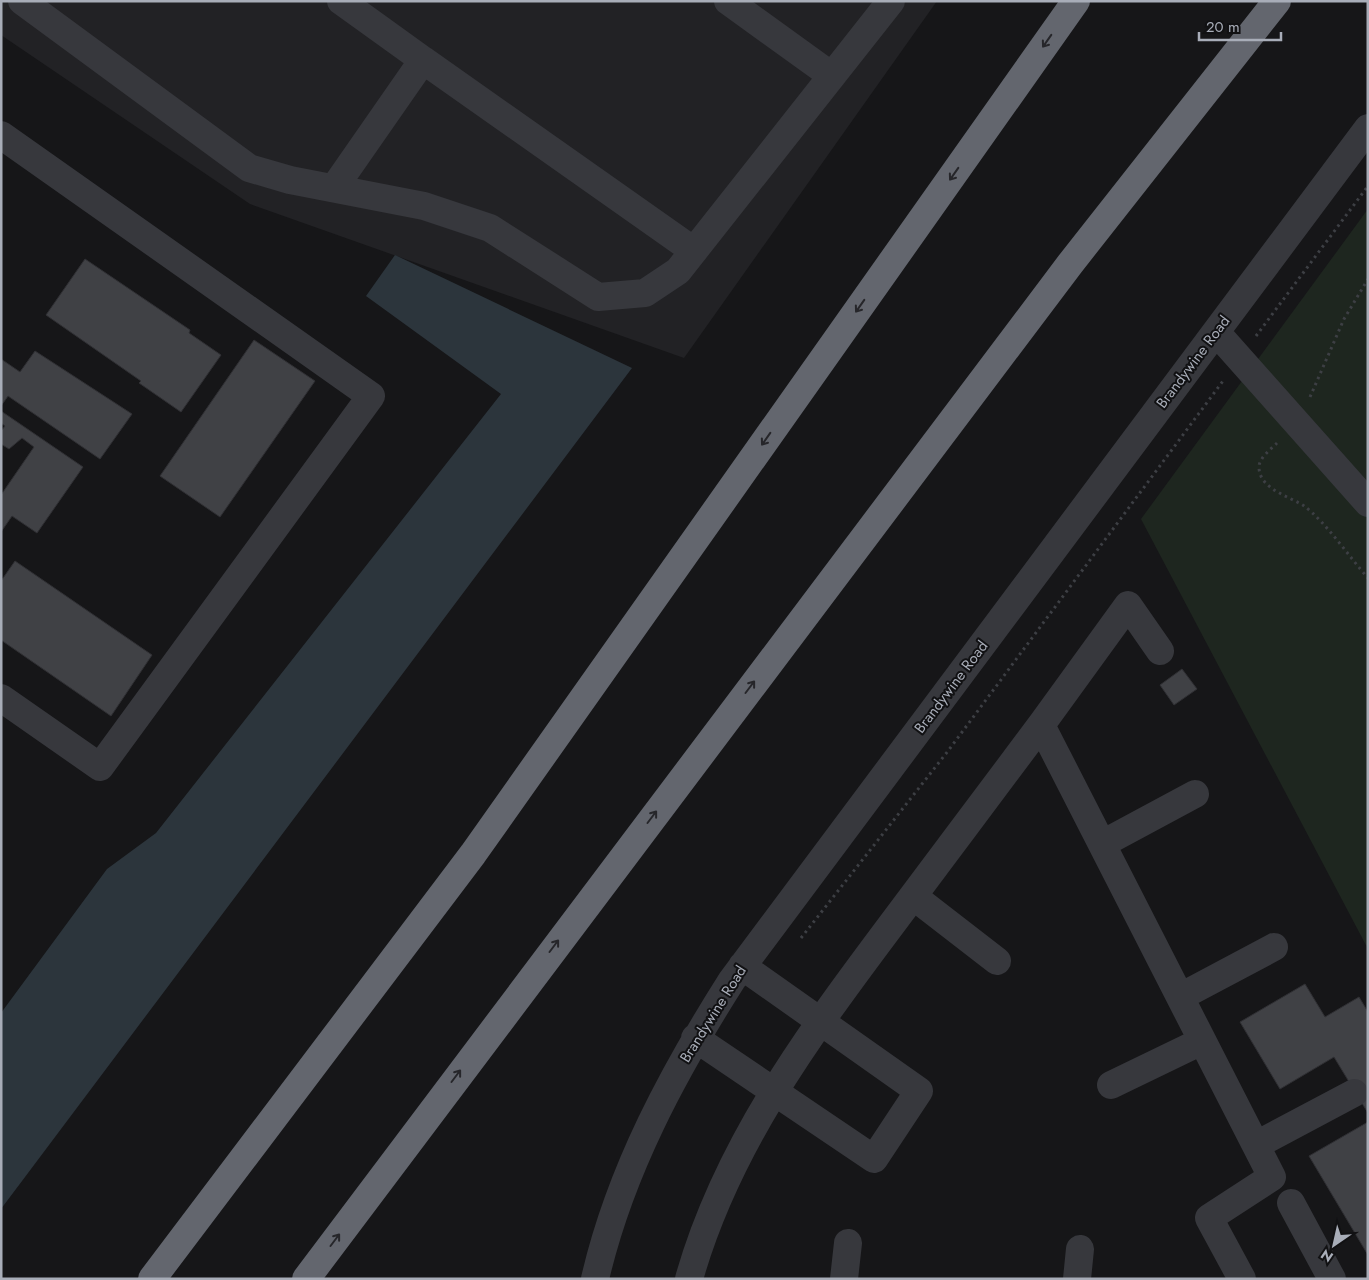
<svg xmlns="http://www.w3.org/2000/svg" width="1369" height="1280" viewBox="0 0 1369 1280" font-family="Jost,sans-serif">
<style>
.built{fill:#222225}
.green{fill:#1e261f}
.water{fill:#2c353c}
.building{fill:#404145;stroke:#303034}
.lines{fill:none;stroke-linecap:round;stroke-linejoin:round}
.path{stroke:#3d3f44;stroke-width:3;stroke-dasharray:2.5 4;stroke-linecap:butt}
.minor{stroke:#37383d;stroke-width:28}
.highway{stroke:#63666e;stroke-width:28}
.oneway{stroke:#26262a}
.labels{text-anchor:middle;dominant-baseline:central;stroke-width:4;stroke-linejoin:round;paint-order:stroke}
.street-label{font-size:15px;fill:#a8adb8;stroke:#111113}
</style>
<rect width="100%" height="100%" fill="#161618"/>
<path class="built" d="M 1,1 L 937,1 L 684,358 L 250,204 L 1,35 Z"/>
<path class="green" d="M 1368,209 L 1368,949 L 1141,519 Z"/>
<path class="water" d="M 395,255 L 632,368 L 1,1209 L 1,1013 L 107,869 L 156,833 L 501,394 L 366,296 Z"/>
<path class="building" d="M 85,259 L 190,330 L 189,333 L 221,355 L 181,412 L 139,383 L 141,381 L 46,315 Z
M 254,340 L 315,381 L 220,517 L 160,476 Z
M 35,351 L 132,414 L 100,459 L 8,396 L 1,406 L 1,359 L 20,372 Z
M 1,411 L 83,467 L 37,533 L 12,516 L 1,532 L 1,495 L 34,447 L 22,438 L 9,449 L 1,444 L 1,431 L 5,426 L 1,423 Z
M 15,561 L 152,655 L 111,716 L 1,640 L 1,581 Z
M 1182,669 L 1197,689 L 1174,705 L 1160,685 Z
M 1305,984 L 1325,1017 L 1359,997 L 1368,1012 L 1368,1113 L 1334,1057 L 1280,1089 L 1240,1022 Z
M 1368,1122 L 1368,1255 L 1309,1156 Z"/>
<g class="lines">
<path class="path" d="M 1256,336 L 1368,186
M 1310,397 L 1344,319 L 1368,279
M 1277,443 C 1271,449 1259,458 1259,467 C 1259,489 1289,496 1304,506 C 1325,521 1350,558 1368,578
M 801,938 L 948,751 L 1223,381"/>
<path class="minor" d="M 22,1 L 249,168 L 290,180 L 424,206 L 490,228 L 598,297 L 645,293 L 678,271 L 891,1
M 728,1 L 832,76
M 423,60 L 694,251
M 1,135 L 371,396 L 100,767 L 1,698
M 334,188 L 423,60 L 341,1
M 1216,332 L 1368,503
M 1041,725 L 1128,605 L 1160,651
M 1102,844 L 1195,794
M 913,896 L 997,961
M 1180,997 L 1274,947
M 695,1038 L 874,1159 L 919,1091 L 742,966
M 1111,1085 L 1202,1041
M 1256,1145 L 1354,1093
M 1291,1203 L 1332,1279
M 595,1279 C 620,1171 673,1073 732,980 L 1368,128
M 689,1279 C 726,1148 806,1039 886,932 C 938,863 989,794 1041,725 L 1272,1177 L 1209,1218 L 1242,1279
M 844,1279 L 848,1243
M 1077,1279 L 1080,1249"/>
<path class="highway" d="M 152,1279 L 473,854 L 1076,1
M 306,1279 L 1070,264 L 1277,1"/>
</g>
<defs><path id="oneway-shaft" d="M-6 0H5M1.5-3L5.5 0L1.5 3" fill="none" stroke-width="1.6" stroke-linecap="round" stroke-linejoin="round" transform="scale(1.25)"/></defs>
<g class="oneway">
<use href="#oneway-shaft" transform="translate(1047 41) rotate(125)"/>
<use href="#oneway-shaft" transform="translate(954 174) rotate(125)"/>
<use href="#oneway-shaft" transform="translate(860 306) rotate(125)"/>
<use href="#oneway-shaft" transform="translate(766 439) rotate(125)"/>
<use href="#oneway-shaft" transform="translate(750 687) rotate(-53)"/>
<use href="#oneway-shaft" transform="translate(652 817) rotate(-53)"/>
<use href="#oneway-shaft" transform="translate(554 946) rotate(-53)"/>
<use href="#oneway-shaft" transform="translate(456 1076) rotate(-53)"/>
<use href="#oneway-shaft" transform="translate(335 1240) rotate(-53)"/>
</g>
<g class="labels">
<g class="street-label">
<text transform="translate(1193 362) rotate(-53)">Brandywine Road</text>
<text transform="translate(951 687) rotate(-53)">Brandywine Road</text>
<text transform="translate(713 1014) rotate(-58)">Brandywine Road</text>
</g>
</g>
<rect width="1369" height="1280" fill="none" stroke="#a8adb8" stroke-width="5"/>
<g transform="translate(1334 1245) rotate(214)" stroke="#111113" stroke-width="4" paint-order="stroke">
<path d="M0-4L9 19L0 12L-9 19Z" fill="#a8adb8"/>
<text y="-8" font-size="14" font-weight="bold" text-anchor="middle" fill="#a8adb8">N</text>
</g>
<path d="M1199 32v8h82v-8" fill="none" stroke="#a8adb8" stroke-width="2.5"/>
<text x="1206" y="32" font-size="15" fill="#a8adb8" stroke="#111113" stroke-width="4" paint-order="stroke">20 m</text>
</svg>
